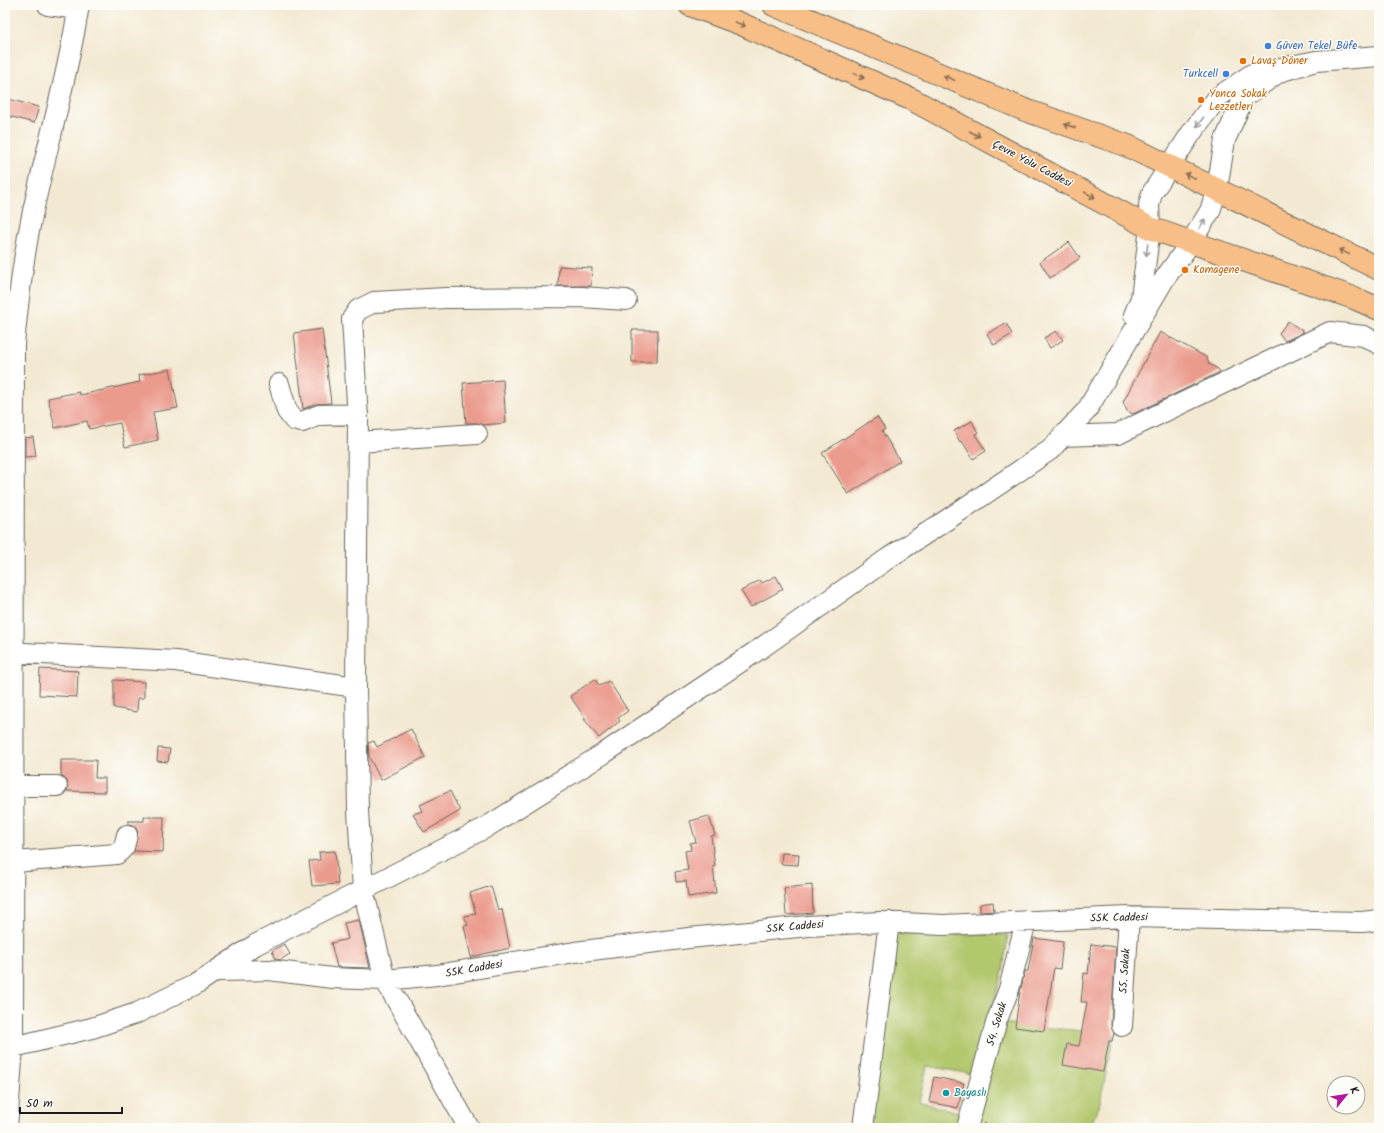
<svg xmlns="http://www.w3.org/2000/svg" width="1384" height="1133" viewBox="0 0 1384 1133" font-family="Kalam,sans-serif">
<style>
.green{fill:#b2c86d;stroke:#677244}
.building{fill:#eb9b8e}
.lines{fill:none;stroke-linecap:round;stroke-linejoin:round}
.minor-casing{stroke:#67645c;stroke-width:22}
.highway-casing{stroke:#67645c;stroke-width:24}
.path{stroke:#67645c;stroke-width:2.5;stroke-dasharray:3 3;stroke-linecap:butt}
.minor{stroke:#fff;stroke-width:20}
.highway{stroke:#f7be87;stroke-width:22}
.oneway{stroke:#8a6d52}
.oneway2{stroke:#999}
.shop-dot{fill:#3f7fe0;stroke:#fdfcf7;stroke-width:1.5}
.food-dot{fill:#e8710a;stroke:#fdfcf7;stroke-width:1.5}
.culture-dot{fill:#0f9aa8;stroke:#fdfcf7;stroke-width:1.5}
.labels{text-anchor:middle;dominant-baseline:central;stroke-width:3;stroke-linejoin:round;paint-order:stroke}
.shop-label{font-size:11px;fill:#366cbe;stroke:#fdfcf7;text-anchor:start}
.food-label{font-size:11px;fill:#c56008;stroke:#fdfcf7;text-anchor:start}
.street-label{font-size:11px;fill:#1c1c1c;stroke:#fdfcf7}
.culture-label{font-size:11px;fill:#0d838f;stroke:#fdfcf7;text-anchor:start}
</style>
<rect width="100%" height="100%" fill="#fdfcf7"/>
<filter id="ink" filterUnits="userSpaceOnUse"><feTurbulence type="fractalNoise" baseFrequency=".025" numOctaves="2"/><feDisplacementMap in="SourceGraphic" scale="8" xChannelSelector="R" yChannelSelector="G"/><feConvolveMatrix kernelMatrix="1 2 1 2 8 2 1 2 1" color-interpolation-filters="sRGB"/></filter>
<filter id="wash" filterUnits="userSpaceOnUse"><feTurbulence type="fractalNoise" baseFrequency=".012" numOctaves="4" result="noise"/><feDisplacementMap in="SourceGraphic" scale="16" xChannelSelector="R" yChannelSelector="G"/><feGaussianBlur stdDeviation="0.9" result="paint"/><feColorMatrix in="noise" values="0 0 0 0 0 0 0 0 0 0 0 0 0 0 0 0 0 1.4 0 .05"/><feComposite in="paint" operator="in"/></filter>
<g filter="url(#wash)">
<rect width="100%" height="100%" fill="#f3e9d2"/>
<path class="green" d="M 893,933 L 1008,935 L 1003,972 L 972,1074 L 927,1066 L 919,1102 L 959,1112 L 964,1110 L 961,1128 L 864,1128 Z
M 1000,1023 L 1114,1034 L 1099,1107 L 1089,1128 L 977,1128 Z"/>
<g id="blocks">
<path class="building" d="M 8,99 L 39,107 L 34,123 L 5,115 Z
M 1069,242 L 1080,258 L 1050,278 L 1040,262 Z
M 559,266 L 592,268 L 591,286 L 558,286 Z
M 1288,321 L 1304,332 L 1285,341 L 1279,333 Z
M 1006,323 L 1012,334 L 994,345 L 987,334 Z
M 322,329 L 331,403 L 315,404 L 303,409 L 294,333 Z
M 632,330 L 658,330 L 657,362 L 632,362 Z
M 1056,331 L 1063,340 L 1050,348 L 1044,338 Z
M 1160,332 L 1206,357 L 1209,364 L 1218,369 L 1220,372 L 1133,414 L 1127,411 L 1123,402 Z
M 170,369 L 178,408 L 153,412 L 158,440 L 125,447 L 120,423 L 89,429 L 87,421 L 55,428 L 48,398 L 79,392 L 80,395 L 140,382 L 139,375 Z
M 503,380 L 506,423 L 483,425 L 477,423 L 466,423 L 463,383 Z
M 877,417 L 885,429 L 882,431 L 900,461 L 848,494 L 822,453 Z
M 972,421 L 978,433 L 975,434 L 986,451 L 973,459 L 962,441 L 960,442 L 954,431 Z
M 33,437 L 36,456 L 25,457 L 25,438 Z
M 776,576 L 783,589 L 751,607 L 741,591 L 760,580 L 762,583 Z
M 40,669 L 78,671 L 77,697 L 39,695 Z
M 595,679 L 599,686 L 609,681 L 628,711 L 618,718 L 620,721 L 599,738 L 584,719 L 586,719 L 570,696 Z
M 114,680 L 144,682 L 144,698 L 138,698 L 137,712 L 114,708 Z
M 411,729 L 425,757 L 381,780 L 369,757 L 368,743 L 374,741 L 377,747 Z
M 158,748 L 170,749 L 168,762 L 157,761 Z
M 61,760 L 96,760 L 95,778 L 105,778 L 105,792 L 67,791 L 67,781 L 61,775 Z
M 450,791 L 460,811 L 424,832 L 413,814 L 423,811 L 420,805 Z
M 709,816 L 715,835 L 711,836 L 715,866 L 713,866 L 716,893 L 688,897 L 686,881 L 676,882 L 675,872 L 688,870 L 685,851 L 691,850 L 690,843 L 696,842 L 690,821 Z
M 144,817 L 164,817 L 163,852 L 134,851 L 138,832 L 135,826 L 128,824 L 128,821 L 144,821 Z
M 335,851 L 338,884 L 312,886 L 309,861 L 320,860 L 319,852 Z
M 782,853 L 799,854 L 798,865 L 781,864 Z
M 812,885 L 813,913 L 786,915 L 784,888 Z
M 491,886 L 498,910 L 502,909 L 510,948 L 471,957 L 464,926 L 468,925 L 464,916 L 476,914 L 470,893 Z
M 993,902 L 994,911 L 980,912 L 980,904 Z
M 359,920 L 370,968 L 337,967 L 331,943 L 348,939 L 344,923 Z
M 1034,938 L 1063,942 L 1060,969 L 1054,968 L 1044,1031 L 1015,1027 L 1020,992 L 1025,971 L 1028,971 Z
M 284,944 L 290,954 L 280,960 L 276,959 L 272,951 Z
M 1091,944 L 1116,947 L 1111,1025 L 1114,1033 L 1112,1041 L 1109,1041 L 1103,1072 L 1063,1065 L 1067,1044 L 1079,1046 L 1087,1002 L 1081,1002 L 1084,973 L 1088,974 Z
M 934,1077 L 964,1083 L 958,1108 L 929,1102 Z"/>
</g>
</g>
<g filter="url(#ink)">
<use href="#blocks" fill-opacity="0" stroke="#67645c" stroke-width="1"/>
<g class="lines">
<g class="minor-casing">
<path id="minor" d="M 48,5 L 78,9
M 1134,315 L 1141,298 L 1150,228 L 1149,205 L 1152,193 L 1192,132 L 1218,97 L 1252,74 L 1316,61 L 1379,56
M 279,384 L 287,411 L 294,420 L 302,422 L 319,415 L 358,414
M 1062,436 L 1118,434 L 1330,332 L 1364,336 L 1379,344
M 358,442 L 477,434
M 5,652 L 176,661 L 356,687
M 14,786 L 57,786
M 14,862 L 117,854 L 124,847 L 127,835
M 216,971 L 269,970 L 332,978 L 385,980 L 437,975 L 575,952 L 689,938 L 808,926 L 880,922 L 943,925 L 1129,917 L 1362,922 L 1379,920
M 1122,1026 L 1129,917
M 5,1049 L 92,1028 L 137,1013 L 196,984 L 255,945 L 485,828 L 603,754 L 764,646 L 890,557 L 948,519 L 1050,450 L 1087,410 L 1165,278 L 1191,242 L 1210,211 L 1217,189 L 1225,140 L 1244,97 L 1279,72 L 1316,61
M 7,1128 L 13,1047 L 14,345 C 18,302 23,258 32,216 C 47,145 68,76 79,5
M 469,1128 L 385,980 L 363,889 L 358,811 L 356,687 L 358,419 L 352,319 L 358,310 L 374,302 L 446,298 L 581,297 L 626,300
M 863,1128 L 889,922
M 967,1128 L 997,1020 L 1009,989 L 1026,921"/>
</g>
<g class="highway-casing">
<path id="highway" d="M 690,5 L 741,24 L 913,100 L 1150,228 L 1354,298 L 1379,309
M 774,5 L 1025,110 L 1128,146 L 1379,269"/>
</g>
<path class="path" d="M 983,1124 L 1001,1128"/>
<use href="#minor" class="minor"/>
<use href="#highway" class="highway"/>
</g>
<defs><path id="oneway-shaft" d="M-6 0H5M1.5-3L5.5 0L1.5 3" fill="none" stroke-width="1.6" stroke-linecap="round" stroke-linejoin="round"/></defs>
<g class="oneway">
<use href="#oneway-shaft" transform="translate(740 24) rotate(22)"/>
<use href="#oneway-shaft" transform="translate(859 76) rotate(24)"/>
<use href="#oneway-shaft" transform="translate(949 78) rotate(-157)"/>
<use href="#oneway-shaft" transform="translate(1070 126) rotate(-161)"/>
<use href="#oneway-shaft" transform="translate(975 134) rotate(28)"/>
<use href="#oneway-shaft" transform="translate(1190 176) rotate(-155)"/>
<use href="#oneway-shaft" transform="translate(1090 195) rotate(28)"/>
<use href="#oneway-shaft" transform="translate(1344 252) rotate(-154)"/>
</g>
<g class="oneway2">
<use href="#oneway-shaft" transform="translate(1200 122) rotate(127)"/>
<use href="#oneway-shaft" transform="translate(1202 224) rotate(-60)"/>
<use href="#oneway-shaft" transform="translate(1147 250) rotate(97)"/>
</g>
</g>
<g class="shop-dot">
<circle cx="1268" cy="46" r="4"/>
<circle cx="1226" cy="74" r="4"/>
</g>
<g class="food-dot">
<circle cx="1243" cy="61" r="4"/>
<circle cx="1201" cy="100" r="4"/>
<circle cx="1185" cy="270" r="4"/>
</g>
<circle class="culture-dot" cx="946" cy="1093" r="4"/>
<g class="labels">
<g class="shop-label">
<text x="1276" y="46">Güven Tekel Büfe</text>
<text x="1218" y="74" text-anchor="end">Turkcell</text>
</g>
<g class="food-label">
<text x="1251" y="61">Lavaş Döner</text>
<text x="1209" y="94">Yonca Sokak<tspan x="1209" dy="13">Lezzetleri</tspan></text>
<text x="1193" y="270">Komagene</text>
</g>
<g class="street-label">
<text transform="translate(1032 164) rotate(28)">Çevre Yolu Caddesi</text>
<text transform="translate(1119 918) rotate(-1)">SSK Caddesi</text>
<text transform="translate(795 927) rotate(-5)">SSK Caddesi</text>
<text transform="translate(474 969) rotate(-10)">SSK Caddesi</text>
<text transform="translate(1125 971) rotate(-86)">55. Sokak</text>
<text transform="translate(997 1024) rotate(-73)">54. Sokak</text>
</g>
<g class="culture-label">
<text x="954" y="1093">Bayaslı</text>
</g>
</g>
<rect width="1384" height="1133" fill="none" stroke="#fdfcf7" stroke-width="20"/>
<g transform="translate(1346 1095) rotate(60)"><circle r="19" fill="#fdfcf7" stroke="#a3a29f"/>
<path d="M0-3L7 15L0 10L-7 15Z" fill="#b5179e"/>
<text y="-6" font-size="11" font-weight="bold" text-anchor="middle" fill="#1c1c1c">K</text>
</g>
<path d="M20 1107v6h102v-6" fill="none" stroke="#1c1c1c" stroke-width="2"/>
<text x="26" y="1107" font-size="12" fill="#1c1c1c" stroke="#fdfcf7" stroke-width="3" paint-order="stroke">50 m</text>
</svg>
